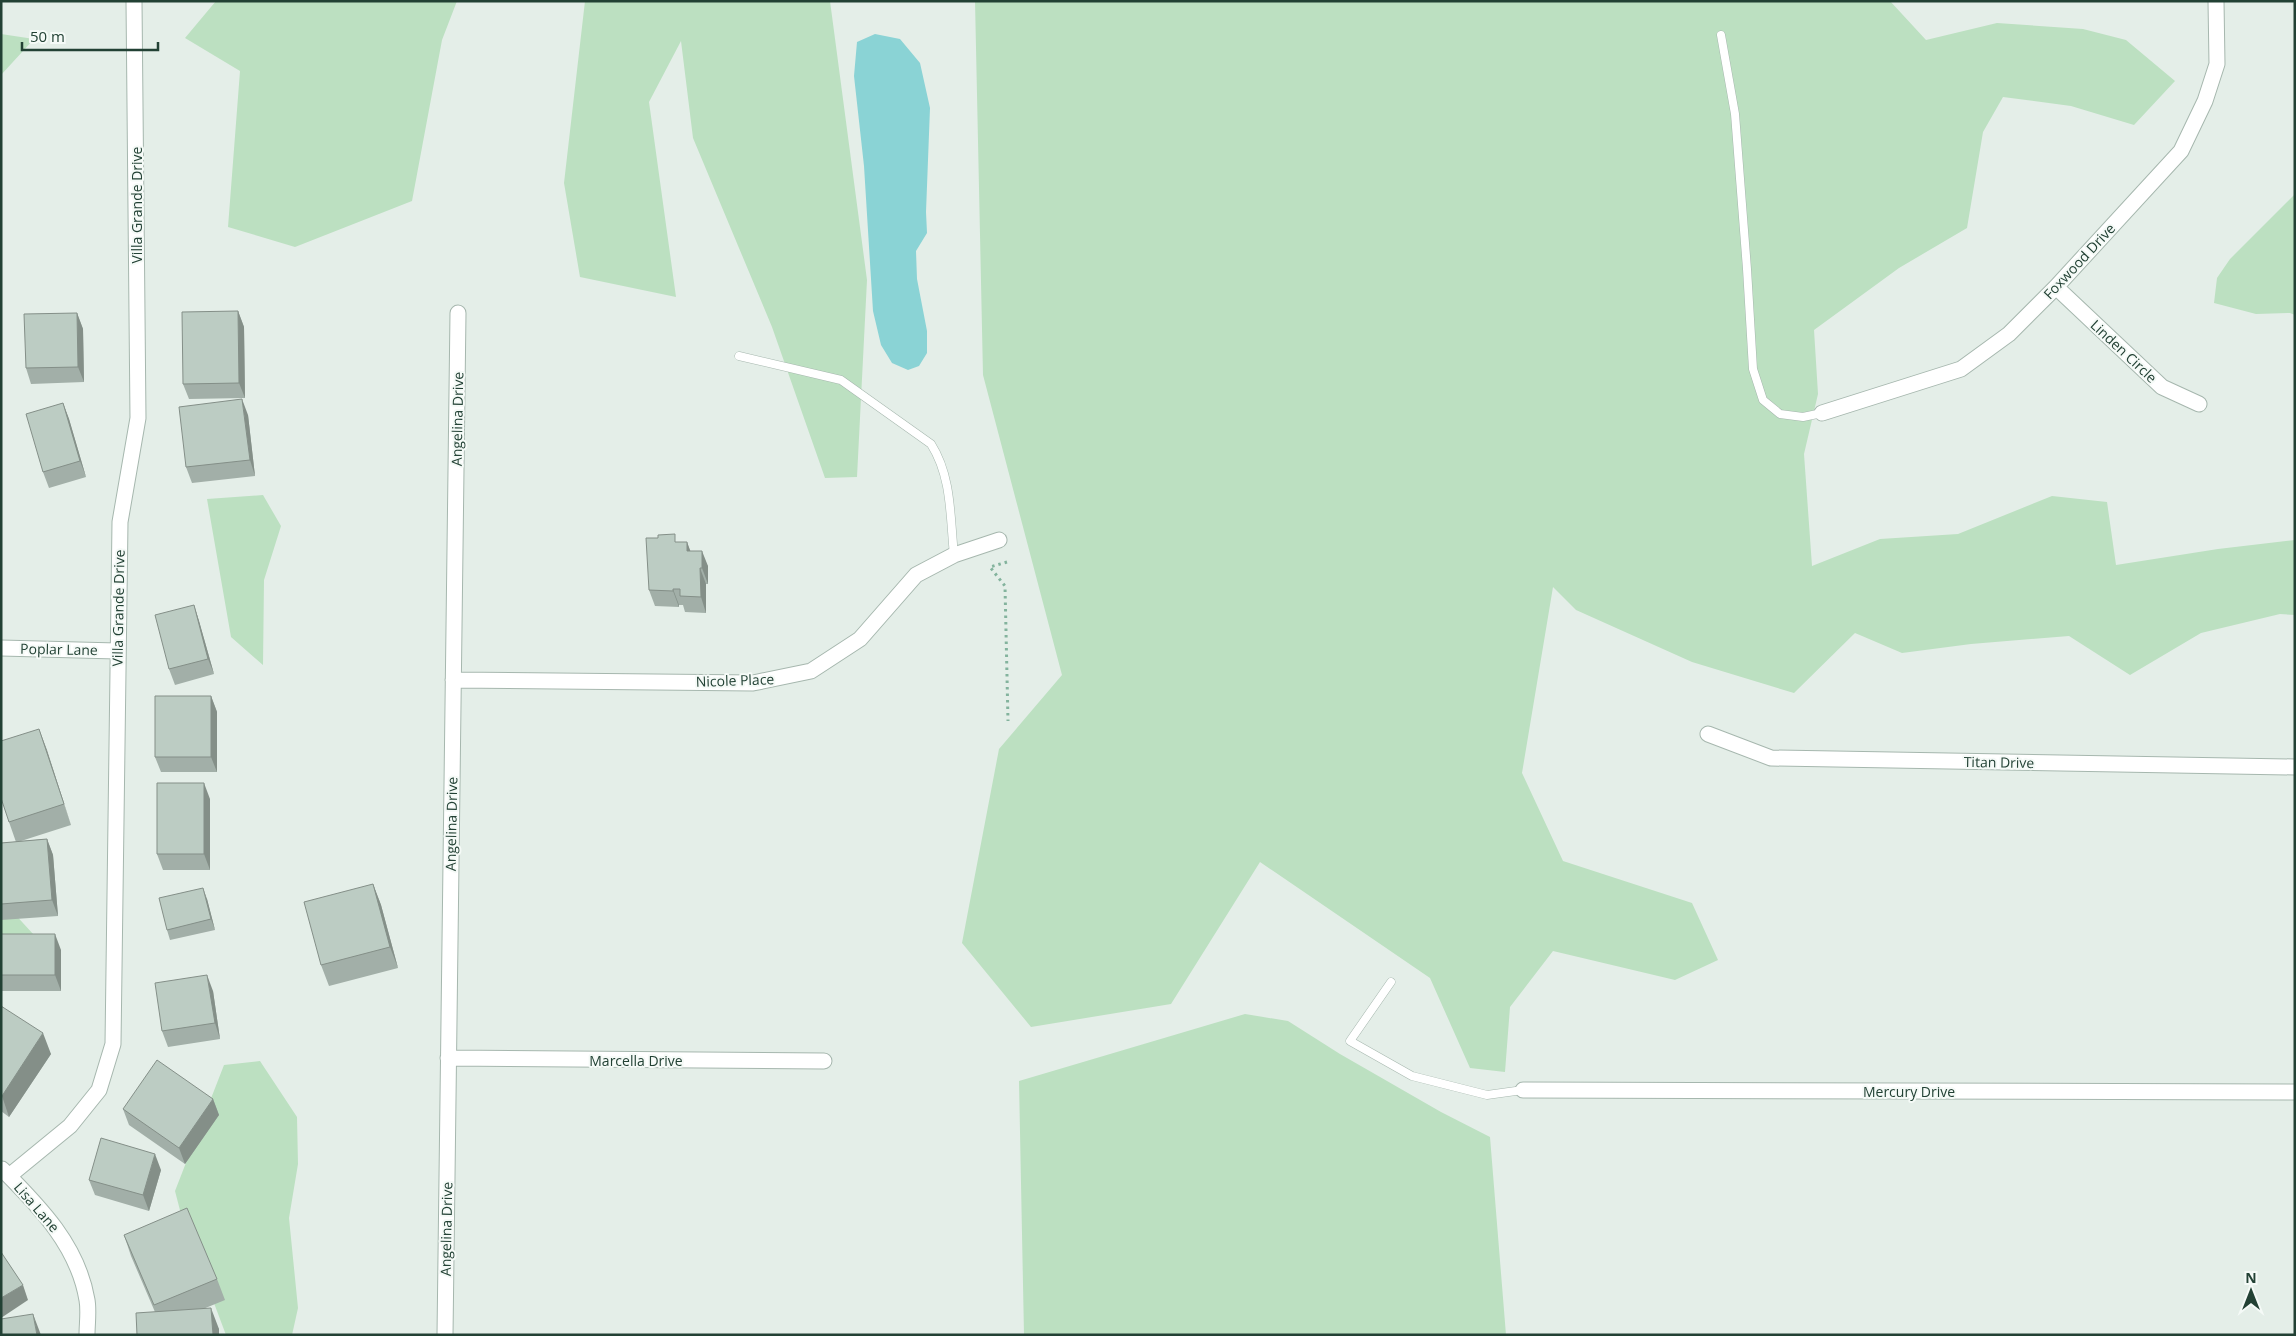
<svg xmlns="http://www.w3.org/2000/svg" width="2296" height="1336" viewBox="0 0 2296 1336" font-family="'Open Sans',sans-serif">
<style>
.green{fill:#bce0c1}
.water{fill:#8ad3d5}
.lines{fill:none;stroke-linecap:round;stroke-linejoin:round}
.service-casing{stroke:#a6b7ae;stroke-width:9}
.minor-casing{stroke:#a6b7ae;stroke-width:17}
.path{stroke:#83b39d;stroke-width:3;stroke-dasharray:2.5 4;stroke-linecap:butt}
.service{stroke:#fff;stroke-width:8}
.minor{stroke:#fff;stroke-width:15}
.wall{fill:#a2afa8}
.shaded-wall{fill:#848f88}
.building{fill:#bcccc3;stroke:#848f88}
.labels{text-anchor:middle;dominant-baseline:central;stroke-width:4;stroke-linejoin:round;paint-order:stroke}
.street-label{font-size:14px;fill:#224134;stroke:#f5faf7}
</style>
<rect width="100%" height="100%" fill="#e4eee8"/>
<path class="green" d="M 216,1 L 457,1 L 442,40 L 412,201 L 295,247 L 228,227 L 240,71 L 185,38 Z
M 585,1 L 830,1 L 867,280 L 857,477 L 825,478 L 772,327 L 693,138 L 681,41 L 649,102 L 676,297 L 580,277 L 564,183 Z
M 975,1 L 1890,1 L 1926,40 L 1997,23 L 2083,29 L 2126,40 L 2175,81 L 2134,125 L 2071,106 L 2003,97 L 1983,132 L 1967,228 L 1899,268 L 1814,330 L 1818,394 L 1804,454 L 1812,566 L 1880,539 L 1958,534 L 2052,496 L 2107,502 L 2116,565 L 2218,549 L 2295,540 L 2295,615 L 2280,614 L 2201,633 L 2130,675 L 2069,636 L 1971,644 L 1902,653 L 1855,633 L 1794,693 L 1692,662 L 1576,610 L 1553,587 L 1522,773 L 1563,861 L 1692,903 L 1718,960 L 1675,980 L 1553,951 L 1510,1007 L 1505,1072 L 1470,1068 L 1430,978 L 1260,862 L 1171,1004 L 1031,1027 L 962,943 L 999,749 L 1062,675 L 983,375 Z
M 1,34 L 34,39 L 1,75 Z
M 2295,194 L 2295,315 L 2290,313 L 2256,314 L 2214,303 L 2217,278 L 2230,259 Z
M 263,495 L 281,526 L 264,580 L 263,665 L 231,637 L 207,499 Z
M 1,899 L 34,935 L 1,958 Z
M 1245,1014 L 1288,1021 L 1340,1054 L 1441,1112 L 1490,1137 L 1506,1335 L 1024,1335 L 1019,1081 Z
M 260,1061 L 297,1117 L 298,1164 L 289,1218 L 298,1308 L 292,1335 L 226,1335 L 182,1218 L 175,1191 L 224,1065 Z"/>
<path class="water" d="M 875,34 L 900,39 L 920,63 L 930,108 L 926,212 L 927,233 L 916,251 L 917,279 L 927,331 L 927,353 L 919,366 L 908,370 L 892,363 L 881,345 L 873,311 L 864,166 L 854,76 L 857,42 Z"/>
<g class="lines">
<g class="service-casing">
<path id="service" d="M 1721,35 L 1735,114 L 1747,269 L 1753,369 L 1763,400 L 1780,414 L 1803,417 L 1822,413
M 739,356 L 841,380 L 931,444 C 952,477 950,517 954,555
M 1391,982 L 1350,1041 L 1412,1076 L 1487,1095 L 1523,1090"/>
</g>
<g class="minor-casing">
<path id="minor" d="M 2056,287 L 2162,387 L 2199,404
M 1822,413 L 1961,369 L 2009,334 L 2056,287 L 2181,151 L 2205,101 L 2217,64 L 2216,1
M 1,648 L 117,651
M 453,680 L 753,683 L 811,671 L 860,639 L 916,575 L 954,555 L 999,540
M 1708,734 L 1771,758 L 2295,767
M 448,1058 L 824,1061
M 1523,1090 L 2295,1092
M 2,1169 C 40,1207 78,1246 87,1300 C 89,1311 87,1324 87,1335
M 9,1176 L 70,1126 L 99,1090 L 113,1044 L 120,522 L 138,418 L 134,1
M 445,1335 L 458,313"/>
</g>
<path class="path" d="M 1007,562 L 990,567 L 1005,586 L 1008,721"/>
<use href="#service" class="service"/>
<use href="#minor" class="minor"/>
</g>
<path class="wall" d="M 238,311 L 244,327 L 245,398 L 189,399 L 183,384 Z
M 77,313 L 83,329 L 84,382 L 31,384 L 26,368 Z
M 63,403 L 69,419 L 86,477 L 49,488 L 43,472 Z
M 248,415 L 255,476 L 192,483 L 186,467 Z
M 678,542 L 687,542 L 690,551 L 708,566 L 708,584 L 706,584 L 706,613 L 685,612 L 683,605 L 679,605 L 679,607 L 655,606 L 649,590 Z
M 194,605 L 199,621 L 214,674 L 175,685 L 169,669 Z
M 211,696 L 217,712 L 217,772 L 161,772 L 155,757 Z
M 39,729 L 71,825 L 21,841 L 47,839 L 53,855 L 58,916 L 1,920 L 1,843 L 16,842 L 9,822 Z
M 210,799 L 210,870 L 163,870 L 157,854 Z
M 373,884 L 381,905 L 398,968 L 329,986 L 321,965 Z
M 207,899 L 215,930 L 170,940 L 167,930 Z
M 1,934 L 61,950 L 61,991 L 2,991 L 1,989 Z
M 213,991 L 220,1039 L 168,1047 L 162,1031 Z
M 1,1006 L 51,1054 L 9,1117 L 1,1111 Z
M 213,1099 L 219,1115 L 185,1164 L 129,1125 L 123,1109 Z
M 161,1170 L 149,1211 L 95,1195 L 89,1180 Z
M 124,1235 L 217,1279 L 225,1300 L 203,1309 L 219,1329 L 155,1312 L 131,1256 Z"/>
<path class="shaded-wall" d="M 238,311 L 244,327 L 245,398 L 239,383 Z
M 77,313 L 83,329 L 84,382 L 78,367 Z
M 242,399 L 248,415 L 255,476 L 250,460 Z
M 63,403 L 69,419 L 86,477 L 80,461 Z
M 687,542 L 693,558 L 687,551 Z
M 702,551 L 708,566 L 708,584 L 702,568 Z
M 700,568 L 706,584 L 706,613 L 701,597 Z
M 673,589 L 679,605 L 679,607 L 673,591 Z
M 194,605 L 199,621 L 214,674 L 208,659 Z
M 211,696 L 217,712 L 217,772 L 211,757 Z
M 39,729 L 47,750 L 71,825 Z
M 204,783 L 210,799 L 210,870 L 204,854 Z
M 47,839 L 53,855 L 58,916 L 52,900 Z
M 373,884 L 381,905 L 398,968 L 390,947 Z
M 203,888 L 207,899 L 215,930 L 211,919 Z
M 55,934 L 61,950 L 61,991 L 55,975 Z
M 207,975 L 213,991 L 220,1039 L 215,1023 Z
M 43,1033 L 51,1054 L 9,1117 L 2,1096 Z
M 213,1099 L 219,1115 L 185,1164 L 179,1148 Z
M 155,1154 L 161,1170 L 149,1211 L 143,1195 Z
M 23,1285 L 28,1300 L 1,1318 L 1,1298 Z
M 211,1308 L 219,1329 L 219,1335 L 213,1335 Z
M 33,1314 L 41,1335 L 37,1335 Z"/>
<path class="building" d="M 238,311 L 239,383 L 183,384 L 182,312 Z
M 77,313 L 78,367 L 26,368 L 24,314 Z
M 242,399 L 250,460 L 186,467 L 179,407 Z
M 63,403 L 80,461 L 43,472 L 26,414 Z
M 675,534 L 675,542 L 687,542 L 687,551 L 702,551 L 702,568 L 700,568 L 701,597 L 680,596 L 680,589 L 673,589 L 673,591 L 649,590 L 646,538 L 658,538 L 658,535 Z
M 194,605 L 208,659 L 169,669 L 155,615 Z
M 155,696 L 211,696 L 211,757 L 155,757 Z
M 39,729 L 64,804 L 9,822 L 1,798 L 1,741 Z
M 157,783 L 204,783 L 204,854 L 157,854 Z
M 47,839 L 52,900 L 1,904 L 1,843 Z
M 373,884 L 390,947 L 321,965 L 304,902 Z
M 203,888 L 211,919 L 167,930 L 159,898 Z
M 1,934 L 55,934 L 55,975 L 1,975 Z
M 207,975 L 215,1023 L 162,1031 L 155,983 Z
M 1,1006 L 43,1033 L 2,1096 L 1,1096 Z
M 157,1060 L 213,1099 L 179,1148 L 123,1109 Z
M 101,1138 L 155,1154 L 143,1195 L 89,1180 Z
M 187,1208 L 217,1279 L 154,1305 L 124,1235 Z
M 1,1252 L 23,1285 L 1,1298 Z
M 211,1308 L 213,1335 L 137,1335 L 136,1313 Z
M 33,1314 L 37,1335 L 1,1335 L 1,1319 Z"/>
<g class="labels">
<g class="street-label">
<text transform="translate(136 205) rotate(-90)">Villa Grande Drive</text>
<text transform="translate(2079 261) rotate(-47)">Foxwood Drive</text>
<text transform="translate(2124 351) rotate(43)">Linden Circle</text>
<text transform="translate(457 419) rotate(-89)">Angelina Drive</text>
<text transform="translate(118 608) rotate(-89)">Villa Grande Drive</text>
<text transform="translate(59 649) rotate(1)">Poplar Lane</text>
<text transform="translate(735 680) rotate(-2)">Nicole Place</text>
<text transform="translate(1999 762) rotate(1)">Titan Drive</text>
<text transform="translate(451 824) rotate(-89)">Angelina Drive</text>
<text x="636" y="1060">Marcella Drive</text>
<text x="1909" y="1091">Mercury Drive</text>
<text transform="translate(37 1207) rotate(49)">Lisa Lane</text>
<text transform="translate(446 1229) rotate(-89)">Angelina Drive</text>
</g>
</g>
<rect width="2296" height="1336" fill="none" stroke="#224134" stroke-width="5"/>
<g transform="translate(2251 1291)" stroke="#f5faf7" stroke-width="4" paint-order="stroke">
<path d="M0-4L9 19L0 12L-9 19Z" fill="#224134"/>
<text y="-8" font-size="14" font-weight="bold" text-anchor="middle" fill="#224134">N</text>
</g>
<path d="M22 42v8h136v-8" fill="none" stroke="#224134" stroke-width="2.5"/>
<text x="30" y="42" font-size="15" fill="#224134" stroke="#f5faf7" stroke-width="4" paint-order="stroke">50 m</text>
</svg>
